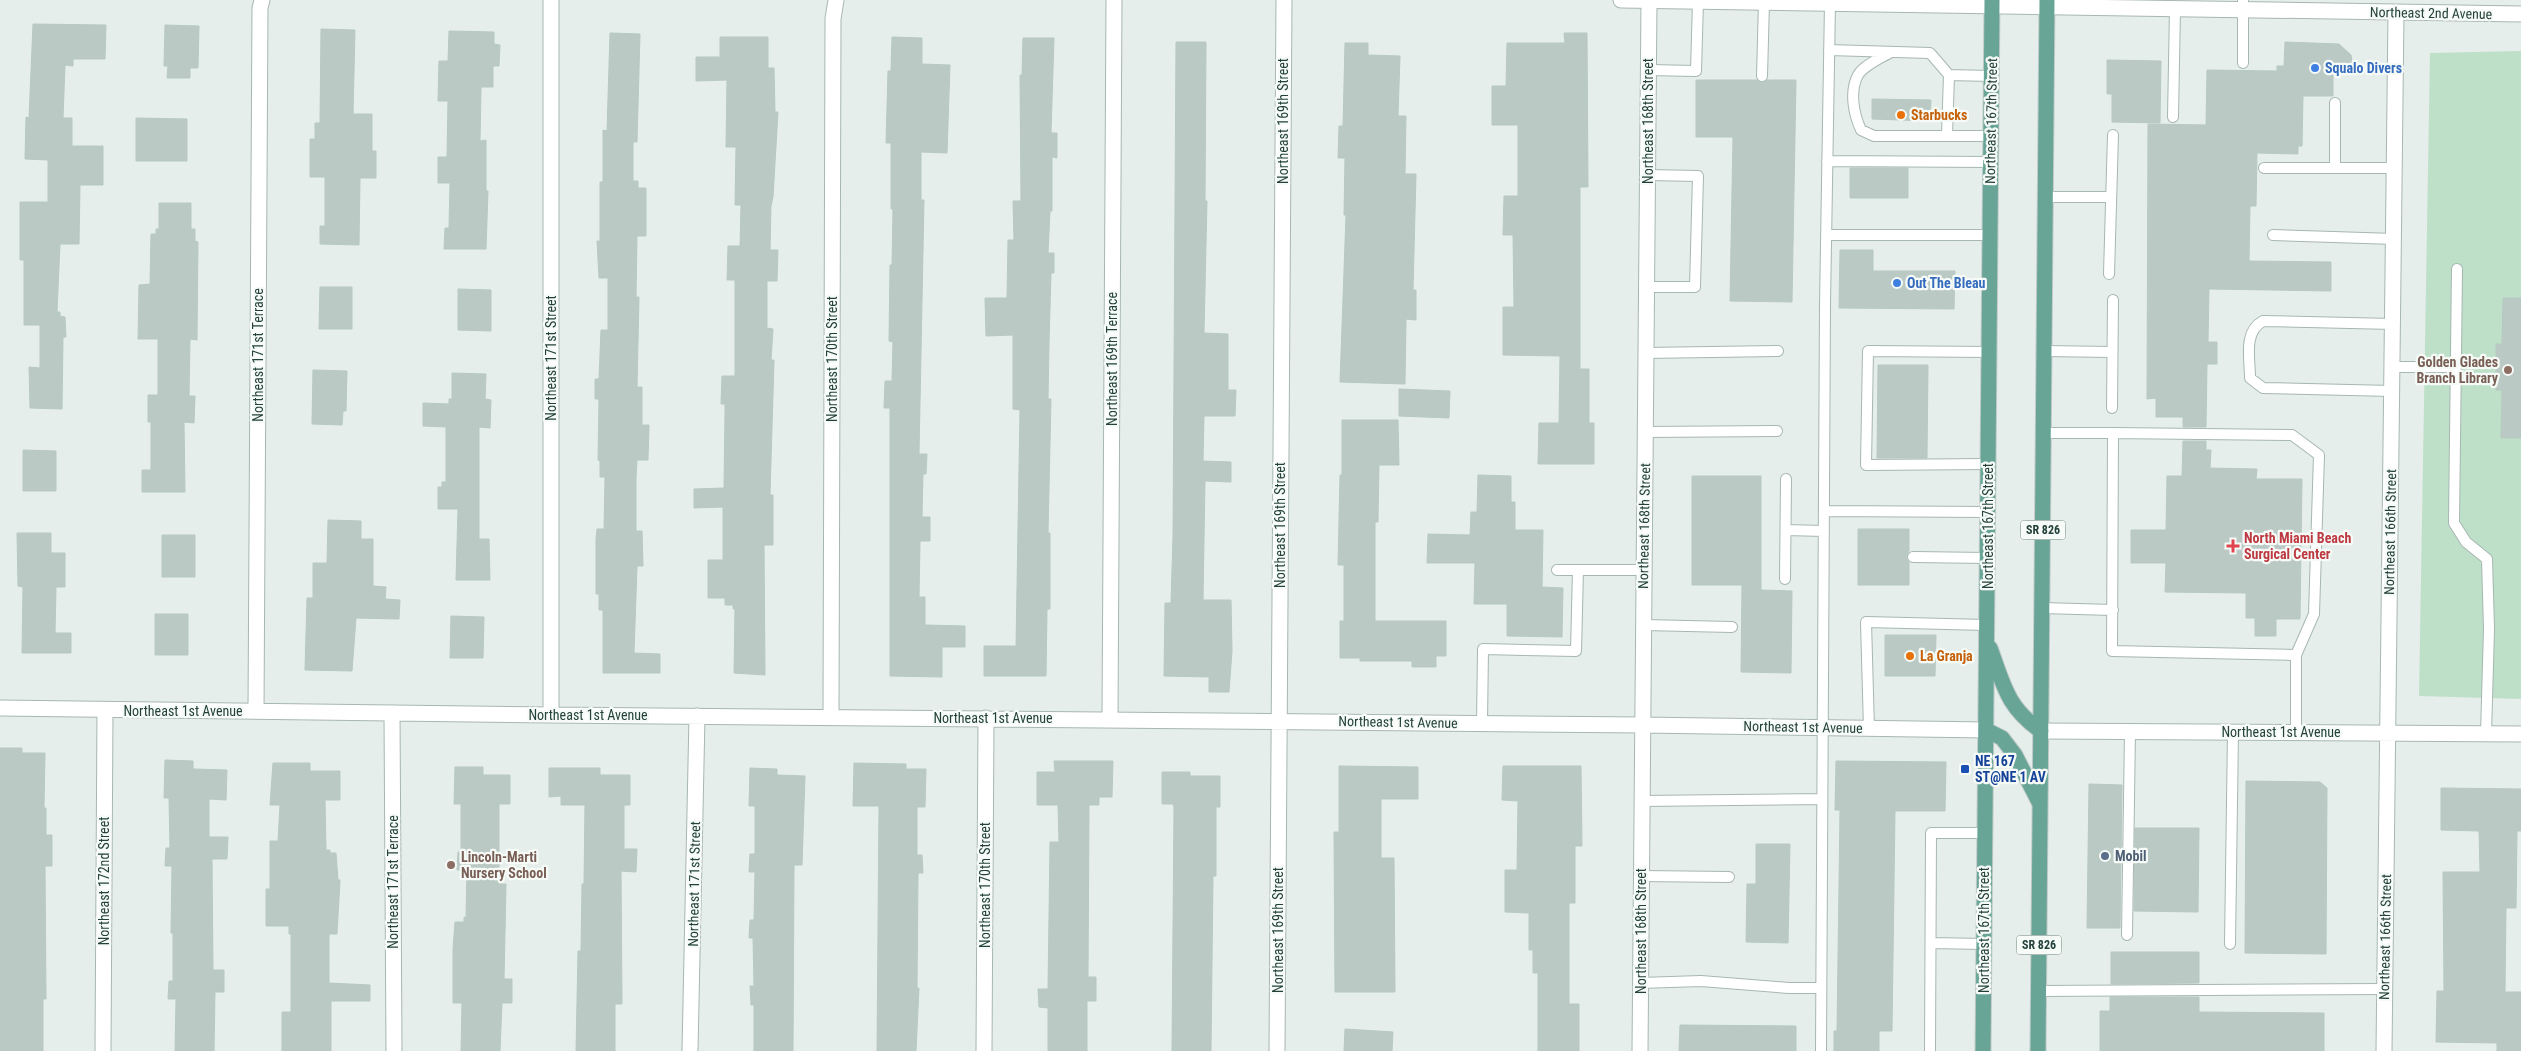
<svg xmlns="http://www.w3.org/2000/svg" width="2521" height="1051" viewBox="0 0 2521 1051" font-family="'Roboto Condensed',sans-serif">
<style>
.green{fill:#bee0c8}
.building{fill:#bac9c4;stroke:#b7c9c2}
.lines{fill:none;stroke-linecap:round;stroke-linejoin:round}
.service-casing{stroke:#a7b7b2;stroke-width:12}
.minor-casing{stroke:#a7b7b2;stroke-width:17}
.tertiary-casing{stroke:#a7b7b2;stroke-width:17}
.primary-casing{stroke:#c1cac8;stroke-width:17}
.service{stroke:#fff;stroke-width:10}
.minor{stroke:#fff;stroke-width:15}
.tertiary{stroke:#fff;stroke-width:15}
.primary{stroke:#68a597;stroke-width:15}
.shop-dot{fill:#3f7fe0;stroke:#f6fbf8;stroke-width:2}
.food-dot{fill:#e8710a;stroke:#f6fbf8;stroke-width:2}
.education-dot{fill:#8d6e63;stroke:#f6fbf8;stroke-width:2}
.health-dot{fill:#e0444e;stroke:#f6fbf8;stroke-width:2}
.transit-dot{fill:#1a4fb4;stroke:#f6fbf8;stroke-width:2}
.service-dot{fill:#5c6f8a;stroke:#f6fbf8;stroke-width:2}
.labels{text-anchor:middle;dominant-baseline:central;stroke-width:4.5;stroke-linejoin:round;paint-order:stroke}
.shield{fill:#f6fbf8;stroke:#627973;stroke-width:1}
.shield-label{font-size:12px;font-weight:bold;fill:#23413a}
.street-label{font-size:14px;fill:#23413a;stroke:#f6fbf8}
.shop-label{font-size:14px;font-weight:bold;fill:#366cbe;stroke:#f6fbf8;text-anchor:start}
.food-label{font-size:14px;font-weight:bold;fill:#c56008;stroke:#f6fbf8;text-anchor:start}
.education-label{font-size:14px;font-weight:bold;fill:#785e54;stroke:#f6fbf8;text-anchor:end}
.health-label{font-size:14px;font-weight:bold;fill:#be3a42;stroke:#f6fbf8;text-anchor:start}
.transit-label{font-size:14px;font-weight:bold;fill:#164399;stroke:#f6fbf8;text-anchor:start}
.service-label{font-size:14px;font-weight:bold;fill:#4e5e75;stroke:#f6fbf8;text-anchor:start}
</style>
<rect width="100%" height="100%" fill="#e5eeea"/>
<path class="green" d="M 2521,51 L 2521,699 L 2419,696 L 2430,53 Z"/>
<path class="building" d="M 33,24 L 106,25 L 105,59 L 73,59 L 73,66 L 65,65 L 63,118 L 72,118 L 72,146 L 103,146 L 103,185 L 80,185 L 79,244 L 60,244 L 57,312 L 60,312 L 60,316 L 65,317 L 66,337 L 63,337 L 62,409 L 30,408 L 29,367 L 40,368 L 40,325 L 24,325 L 24,260 L 20,260 L 20,202 L 48,202 L 48,160 L 25,159 L 26,117 L 29,118 Z
M 165,25 L 199,26 L 198,68 L 190,68 L 190,78 L 167,78 L 168,66 L 164,66 Z
M 321,29 L 355,30 L 353,114 L 372,114 L 372,151 L 376,151 L 376,178 L 360,178 L 359,245 L 320,244 L 320,226 L 325,226 L 325,177 L 310,177 L 310,139 L 315,139 L 315,123 L 320,123 Z
M 449,31 L 494,32 L 494,44 L 500,45 L 499,66 L 493,66 L 493,87 L 481,87 L 480,141 L 486,140 L 486,191 L 488,191 L 486,249 L 444,249 L 445,228 L 449,228 L 450,183 L 438,183 L 438,157 L 447,157 L 448,101 L 438,101 L 439,61 L 448,61 Z
M 610,33 L 640,34 L 637,142 L 633,142 L 633,181 L 638,181 L 638,188 L 646,188 L 646,236 L 637,236 L 636,297 L 639,297 L 637,387 L 642,387 L 642,425 L 649,425 L 648,460 L 637,460 L 636,478 L 636,531 L 642,531 L 643,566 L 637,566 L 634,653 L 660,654 L 660,673 L 603,673 L 603,610 L 599,610 L 599,594 L 596,594 L 596,539 L 597,529 L 604,529 L 605,477 L 600,477 L 600,461 L 598,460 L 599,399 L 595,399 L 595,379 L 599,379 L 601,330 L 608,330 L 608,278 L 599,278 L 597,241 L 600,241 L 600,182 L 603,182 L 603,130 L 607,131 Z
M 1564,33 L 1587,33 L 1588,187 L 1580,187 L 1580,369 L 1589,369 L 1589,423 L 1594,423 L 1594,464 L 1538,464 L 1539,423 L 1559,423 L 1560,356 L 1503,355 L 1503,307 L 1514,307 L 1513,235 L 1503,235 L 1504,196 L 1518,196 L 1518,125 L 1492,125 L 1492,86 L 1506,86 L 1507,43 L 1565,43 Z
M 720,37 L 768,37 L 768,68 L 774,68 L 775,112 L 778,112 L 773,197 L 771,206 L 770,250 L 778,250 L 777,281 L 767,281 L 767,328 L 773,329 L 771,360 L 774,360 L 770,495 L 773,495 L 773,545 L 764,545 L 765,675 L 734,673 L 735,609 L 733,609 L 733,605 L 725,605 L 725,598 L 708,598 L 708,560 L 723,560 L 723,507 L 694,508 L 694,489 L 724,488 L 725,413 L 725,404 L 721,404 L 722,376 L 735,376 L 735,280 L 727,280 L 728,246 L 740,246 L 741,205 L 735,205 L 736,147 L 726,147 L 727,80 L 696,81 L 696,57 L 720,57 Z
M 892,37 L 922,38 L 922,64 L 950,65 L 947,153 L 921,152 L 921,200 L 924,200 L 919,454 L 927,454 L 926,474 L 923,474 L 922,517 L 930,517 L 930,541 L 920,541 L 919,597 L 925,597 L 925,625 L 965,626 L 965,647 L 942,647 L 942,677 L 890,676 L 890,408 L 884,408 L 885,381 L 892,381 L 893,342 L 889,341 L 890,265 L 892,265 L 893,209 L 891,209 L 891,143 L 886,143 L 888,71 L 891,71 Z
M 1023,38 L 1054,38 L 1051,133 L 1057,133 L 1057,158 L 1052,157 L 1052,211 L 1050,211 L 1048,253 L 1054,253 L 1054,273 L 1051,273 L 1049,343 L 1048,399 L 1051,399 L 1048,533 L 1050,533 L 1050,609 L 1047,609 L 1046,676 L 984,676 L 984,646 L 1016,646 L 1020,410 L 1013,409 L 1013,335 L 986,336 L 985,298 L 1007,298 L 1008,240 L 1014,240 L 1013,201 L 1021,201 L 1020,75 L 1022,75 Z
M 1176,42 L 1206,42 L 1205,201 L 1207,201 L 1204,333 L 1228,334 L 1228,390 L 1236,390 L 1235,416 L 1204,416 L 1203,461 L 1231,462 L 1231,482 L 1205,481 L 1203,600 L 1231,600 L 1232,651 L 1229,692 L 1209,692 L 1209,677 L 1164,676 L 1165,603 L 1171,603 L 1173,536 Z
M 2285,42 L 2339,44 L 2351,55 L 2354,72 L 2333,72 L 2333,96 L 2303,96 L 2302,146 L 2298,146 L 2298,154 L 2257,153 L 2256,206 L 2250,206 L 2249,261 L 2331,262 L 2331,291 L 2209,289 L 2208,342 L 2217,342 L 2217,364 L 2207,364 L 2206,427 L 2183,427 L 2183,417 L 2156,417 L 2156,398 L 2147,399 L 2148,124 L 2206,125 L 2207,70 L 2277,71 L 2277,66 L 2284,66 Z
M 1345,43 L 1368,43 L 1368,55 L 1400,56 L 1398,116 L 1406,116 L 1405,174 L 1416,174 L 1413,290 L 1416,290 L 1416,320 L 1406,319 L 1405,384 L 1340,382 L 1346,215 L 1344,215 L 1345,158 L 1338,158 L 1339,126 L 1343,126 Z
M 2107,60 L 2161,61 L 2160,123 L 2112,122 L 2112,94 L 2107,94 Z
M 1696,80 L 1757,80 L 1762,83 L 1767,80 L 1796,80 L 1792,302 L 1730,301 L 1733,137 L 1696,137 Z
M 1872,99 L 1931,100 L 1930,121 L 1872,119 Z
M 136,118 L 187,119 L 187,161 L 136,161 Z
M 1850,168 L 1908,168 L 1908,198 L 1850,198 Z
M 159,203 L 191,203 L 191,229 L 195,229 L 195,241 L 198,242 L 197,340 L 190,339 L 189,396 L 195,396 L 194,423 L 184,422 L 185,492 L 142,492 L 142,470 L 151,470 L 151,422 L 148,422 L 148,395 L 158,395 L 158,339 L 138,339 L 139,285 L 150,284 L 151,234 L 156,234 L 156,229 L 159,229 Z
M 1840,250 L 1873,250 L 1873,271 L 1955,271 L 1954,309 L 1839,308 Z
M 320,287 L 352,287 L 352,329 L 319,329 Z
M 458,289 L 491,290 L 491,331 L 458,330 Z
M 2503,298 L 2521,298 L 2521,438 L 2501,438 L 2502,390 L 2496,390 L 2496,344 L 2502,344 Z
M 1878,365 L 1928,365 L 1927,458 L 1877,458 Z
M 313,370 L 347,371 L 346,411 L 343,411 L 342,425 L 312,424 Z
M 452,373 L 486,374 L 485,399 L 491,400 L 490,428 L 479,427 L 479,539 L 489,539 L 490,580 L 456,580 L 458,509 L 438,509 L 438,487 L 442,487 L 442,482 L 446,482 L 446,427 L 423,426 L 423,403 L 449,404 L 449,399 L 452,399 Z
M 1399,389 L 1450,391 L 1449,418 L 1399,416 Z
M 1342,420 L 1398,420 L 1399,465 L 1379,465 L 1378,522 L 1375,522 L 1375,621 L 1446,621 L 1446,656 L 1436,656 L 1436,667 L 1412,667 L 1412,661 L 1360,661 L 1360,658 L 1340,658 L 1340,621 L 1344,621 L 1344,565 L 1338,565 L 1340,475 L 1342,475 Z
M 2183,441 L 2206,441 L 2206,450 L 2211,450 L 2210,468 L 2257,469 L 2256,479 L 2302,479 L 2300,619 L 2276,619 L 2276,636 L 2255,636 L 2255,618 L 2246,618 L 2246,593 L 2165,592 L 2166,563 L 2131,563 L 2131,530 L 2166,530 L 2167,476 L 2182,476 Z
M 23,450 L 56,451 L 56,491 L 23,491 Z
M 1478,475 L 1511,476 L 1511,502 L 1515,502 L 1515,530 L 1543,530 L 1542,587 L 1563,588 L 1562,637 L 1507,636 L 1507,604 L 1474,604 L 1475,563 L 1427,563 L 1428,534 L 1470,535 L 1471,512 L 1477,512 Z
M 1692,476 L 1761,476 L 1761,590 L 1792,591 L 1791,673 L 1741,672 L 1742,585 L 1692,585 Z
M 328,520 L 361,521 L 361,539 L 373,539 L 373,586 L 386,587 L 385,599 L 400,600 L 399,619 L 356,618 L 352,671 L 305,670 L 307,598 L 313,598 L 313,563 L 327,563 Z
M 1858,529 L 1909,529 L 1909,551 L 1906,557 L 1909,563 L 1909,585 L 1858,585 Z
M 17,533 L 51,533 L 51,553 L 65,553 L 65,587 L 56,587 L 55,633 L 71,633 L 71,653 L 22,653 L 23,587 L 18,586 Z
M 162,535 L 195,535 L 195,577 L 162,577 Z
M 155,614 L 188,614 L 188,655 L 155,655 Z
M 451,616 L 484,617 L 483,658 L 450,658 Z
M 1885,635 L 1936,635 L 1935,676 L 1885,676 Z
M 0,748 L 22,748 L 22,753 L 45,753 L 44,808 L 46,808 L 46,835 L 52,835 L 52,866 L 45,866 L 46,999 L 43,999 L 43,1051 L 0,1051 Z
M 165,760 L 193,761 L 193,769 L 227,770 L 226,800 L 209,799 L 209,837 L 228,837 L 227,859 L 212,859 L 213,970 L 224,970 L 224,992 L 215,992 L 214,1051 L 175,1051 L 176,999 L 168,999 L 169,981 L 173,981 L 173,933 L 171,933 L 172,866 L 165,866 L 166,848 L 170,848 L 169,798 L 164,798 Z
M 1054,761 L 1113,761 L 1112,797 L 1099,797 L 1099,805 L 1089,805 L 1088,977 L 1096,977 L 1096,1001 L 1087,1001 L 1087,1051 L 1048,1051 L 1048,1008 L 1039,1007 L 1038,989 L 1048,989 L 1050,842 L 1059,842 L 1058,805 L 1037,805 L 1037,772 L 1055,772 Z
M 1836,761 L 1946,762 L 1945,811 L 1895,811 L 1892,1031 L 1879,1031 L 1879,1051 L 1834,1051 L 1834,1031 L 1837,1031 L 1840,810 L 1835,810 Z
M 273,763 L 310,763 L 310,771 L 340,771 L 340,800 L 325,800 L 326,850 L 330,850 L 330,853 L 336,853 L 338,880 L 340,880 L 337,934 L 329,934 L 329,983 L 370,985 L 370,1001 L 331,1001 L 331,1051 L 282,1051 L 282,1012 L 291,1012 L 291,934 L 289,934 L 289,926 L 266,926 L 266,889 L 270,889 L 270,841 L 278,841 L 280,805 L 270,805 Z
M 854,763 L 906,764 L 906,769 L 926,769 L 925,807 L 917,807 L 917,855 L 922,855 L 923,873 L 918,873 L 917,988 L 919,988 L 916,1051 L 877,1051 L 879,806 L 853,806 Z
M 1339,766 L 1418,767 L 1418,799 L 1381,799 L 1381,858 L 1394,858 L 1395,992 L 1335,992 L 1334,832 L 1339,832 Z
M 1503,766 L 1581,766 L 1582,846 L 1575,846 L 1575,903 L 1569,903 L 1569,1004 L 1579,1004 L 1579,1051 L 1538,1051 L 1538,973 L 1533,973 L 1533,950 L 1529,950 L 1529,913 L 1505,912 L 1505,870 L 1517,870 L 1518,801 L 1502,800 Z
M 455,767 L 483,767 L 483,775 L 510,775 L 510,804 L 499,804 L 499,884 L 506,884 L 504,979 L 512,979 L 512,1003 L 502,1003 L 500,1051 L 461,1051 L 462,1003 L 453,1003 L 453,949 L 455,922 L 464,922 L 464,917 L 466,918 L 467,870 L 457,870 L 458,852 L 461,852 L 461,804 L 454,804 Z
M 549,768 L 600,768 L 600,775 L 630,775 L 630,805 L 624,805 L 624,849 L 637,849 L 636,872 L 621,871 L 622,1004 L 615,1004 L 615,1051 L 576,1051 L 578,951 L 581,951 L 582,884 L 584,884 L 585,805 L 561,805 L 561,796 L 549,797 Z
M 750,768 L 777,769 L 777,775 L 805,776 L 802,865 L 794,865 L 793,1051 L 754,1051 L 754,1005 L 751,1005 L 750,986 L 754,986 L 753,938 L 749,938 L 750,920 L 754,920 L 755,872 L 749,872 L 750,854 L 755,854 L 755,806 L 749,806 Z
M 1162,772 L 1190,772 L 1190,776 L 1220,776 L 1220,807 L 1216,807 L 1216,876 L 1213,876 L 1211,1051 L 1172,1051 L 1174,807 L 1173,804 L 1162,804 Z
M 2246,781 L 2320,782 L 2327,788 L 2326,954 L 2245,953 Z
M 2089,784 L 2122,785 L 2120,928 L 2087,928 Z
M 2441,788 L 2521,789 L 2521,831 L 2517,831 L 2516,908 L 2506,908 L 2505,992 L 2521,992 L 2521,1051 L 2497,1051 L 2497,1043 L 2436,1042 L 2437,991 L 2444,991 L 2443,872 L 2480,872 L 2479,831 L 2441,830 Z
M 2135,828 L 2199,828 L 2198,912 L 2134,911 Z
M 1756,844 L 1790,844 L 1788,943 L 1746,942 L 1747,884 L 1756,884 Z
M 2111,952 L 2199,952 L 2199,983 L 2111,984 Z
M 2110,997 L 2199,997 L 2199,1012 L 2324,1013 L 2324,1051 L 2100,1051 L 2100,1011 L 2110,1011 Z
M 1680,1025 L 1796,1026 L 1796,1051 L 1679,1051 Z
M 1345,1029 L 1393,1032 L 1392,1051 L 1344,1051 Z"/>
<g class="lines">
<g class="service-casing">
<path id="service" d="M 1829,50 L 1930,53 L 1949,75 L 1991,76
M 1891,52 C 1881,58 1864,65 1858,75 C 1849,92 1854,115 1861,130 L 1874,136 L 1991,136
M 2243,63 L 2243,0
M 1648,70 L 1696,71 L 1698,1
M 1762,76 L 1764,2
M 2173,117 L 2175,9
M 1947,135 L 1949,75
M 1827,161 L 1990,162
M 2264,168 L 2396,168
M 2335,168 L 2335,103
M 2046,197 L 2111,197
M 1826,235 L 1990,235
M 2273,235 L 2395,239
M 2457,269 L 2454,523 L 2466,542 L 2487,559 L 2489,629 L 2486,734
M 2109,274 L 2113,135
M 1646,287 L 1695,287 L 1698,176 L 1647,175
M 2044,351 L 2112,352
M 1645,353 L 1778,351
M 2393,367 L 2456,367
M 2392,391 L 2263,388 L 2250,378 C 2250,358 2243,332 2263,321 L 2393,324
M 2112,408 L 2113,300
M 1645,432 L 1777,431
M 2044,433 L 2113,433 L 2112,651 L 2296,655
M 2113,433 L 2292,435 L 2319,455 L 2314,614 L 2296,655 L 2296,732
M 1988,464 L 1866,465 L 1868,351 L 1989,352
M 1824,511 L 1988,512
M 1786,530 L 1824,531
M 1913,557 L 1987,558
M 1557,570 L 1643,570
M 1785,579 L 1786,479
M 2042,608 L 2113,610
M 1643,625 L 1732,627
M 1482,723 L 1483,649 L 1576,651 L 1578,570
M 1869,729 L 1866,622 L 1987,625
M 1641,801 L 1822,799
M 1641,876 L 1729,877
M 2127,935 L 2130,731
M 1931,943 L 1984,944
M 2230,944 L 2233,732
M 1640,983 L 1701,981 L 1789,988 L 1821,988
M 2039,991 L 2384,989
M 1821,1051 L 1825,304 L 1830,3
M 1930,1051 L 1931,833 L 1985,833"/>
</g>
<g class="minor-casing">
<path id="minor" d="M 0,708 L 551,715 L 1642,725 L 1986,730
M 256,711 L 260,8 L 262,0
M 392,713 L 394,1051
M 551,715 L 551,0
M 831,717 L 833,19 L 836,0
M 1110,719 L 1114,0
M 2041,731 L 2521,734
M 103,1051 L 105,710
M 690,1051 L 697,716
M 984,1051 L 986,718
M 1277,1051 L 1284,0
M 1640,1051 L 1649,1
M 2384,1051 L 2396,13"/>
</g>
<g class="tertiary-casing">
<path id="tertiary" d="M 1621,0 L 2521,14"/>
</g>
<g class="primary-casing">
<path id="primary" d="M 1990,648 C 2004,686 2007,707 2041,731
M 1986,730 L 2002,738 L 2015,755 L 2039,802
M 1983,1051 L 1992,0
M 2038,1051 L 2047,0"/>
</g>
<use href="#service" class="service"/>
<use href="#minor" class="minor"/>
<use href="#tertiary" class="tertiary"/>
<use href="#primary" class="primary"/>
</g>
<g class="shop-dot">
<circle cx="2315" cy="68" r="5"/>
<circle cx="1897" cy="283" r="5"/>
</g>
<g class="food-dot">
<circle cx="1901" cy="115" r="5"/>
<circle cx="1910" cy="656" r="5"/>
</g>
<g class="education-dot">
<circle cx="2508" cy="370" r="5"/>
<circle cx="451" cy="865" r="5"/>
</g>
<path class="health-dot" d="M2230.5 538.5h5v5h5v5h-5v5h-5v-5h-5v-5h5z"/>
<rect class="transit-dot" x="1960" y="764" width="10" height="10" rx="2.5"/>
<circle class="service-dot" cx="2105" cy="856" r="5"/>
<g class="labels">
<g class="shield">
<rect x="2020.5" y="520.5" width="45" height="19" rx="4"/>
<rect x="2016.5" y="935.5" width="45" height="19" rx="4"/>
</g>
<g class="shield-label">
<text x="2043" y="530">SR 826</text>
<text x="2039" y="945">SR 826</text>
</g>
<g class="street-label">
<text transform="translate(2431 13) rotate(1)">Northeast 2nd Avenue</text>
<text transform="translate(1283 121) rotate(-90)">Northeast 169th Street</text>
<text transform="translate(1648 121) rotate(-90)">Northeast 168th Street</text>
<text transform="translate(1991 121) rotate(-89)">Northeast 167th Street</text>
<text transform="translate(258 355) rotate(-90)">Northeast 171st Terrace</text>
<text transform="translate(551 358) rotate(-90)">Northeast 171st Street</text>
<text transform="translate(832 359) rotate(-90)">Northeast 170th Street</text>
<text transform="translate(1112 359) rotate(-90)">Northeast 169th Terrace</text>
<text transform="translate(1280 525) rotate(-90)">Northeast 169th Street</text>
<text transform="translate(1644 526) rotate(-89)">Northeast 168th Street</text>
<text transform="translate(1988 526) rotate(-90)">Northeast 167th Street</text>
<text transform="translate(2390 532) rotate(-89)">Northeast 166th Street</text>
<text x="183" y="711">Northeast 1st Avenue</text>
<text x="588" y="715">Northeast 1st Avenue</text>
<text x="993" y="718">Northeast 1st Avenue</text>
<text transform="translate(1398 722) rotate(1)">Northeast 1st Avenue</text>
<text transform="translate(1803 727) rotate(1)">Northeast 1st Avenue</text>
<text x="2281" y="732">Northeast 1st Avenue</text>
<text transform="translate(104 881) rotate(-90)">Northeast 172nd Street</text>
<text transform="translate(393 882) rotate(-90)">Northeast 171st Terrace</text>
<text transform="translate(694 884) rotate(-89)">Northeast 171st Street</text>
<text transform="translate(985 885) rotate(-90)">Northeast 170th Street</text>
<text transform="translate(1278 930) rotate(-90)">Northeast 169th Street</text>
<text transform="translate(1984 930) rotate(-90)">Northeast 167th Street</text>
<text transform="translate(1641 931) rotate(-90)">Northeast 168th Street</text>
<text transform="translate(2385 937) rotate(-89)">Northeast 166th Street</text>
</g>
<g class="shop-label">
<text x="2325" y="68">Squalo Divers</text>
<text x="1907" y="283">Out The Bleau</text>
</g>
<g class="food-label">
<text x="1911" y="115">Starbucks</text>
<text x="1920" y="656">La Granja</text>
</g>
<g class="education-label">
<text x="2498" y="362">Golden Glades<tspan x="2498" dy="16">Branch Library</tspan></text>
<text x="461" y="857" text-anchor="start">Lincoln-Marti<tspan x="461" dy="16">Nursery School</tspan></text>
</g>
<g class="health-label">
<text x="2244" y="538">North Miami Beach<tspan x="2244" dy="16">Surgical Center</tspan></text>
</g>
<g class="transit-label">
<text x="1975" y="761">NE 167<tspan x="1975" dy="16">ST@NE 1 AV</tspan></text>
</g>
<g class="service-label">
<text x="2115" y="856">Mobil</text>
</g>
</g>
</svg>
